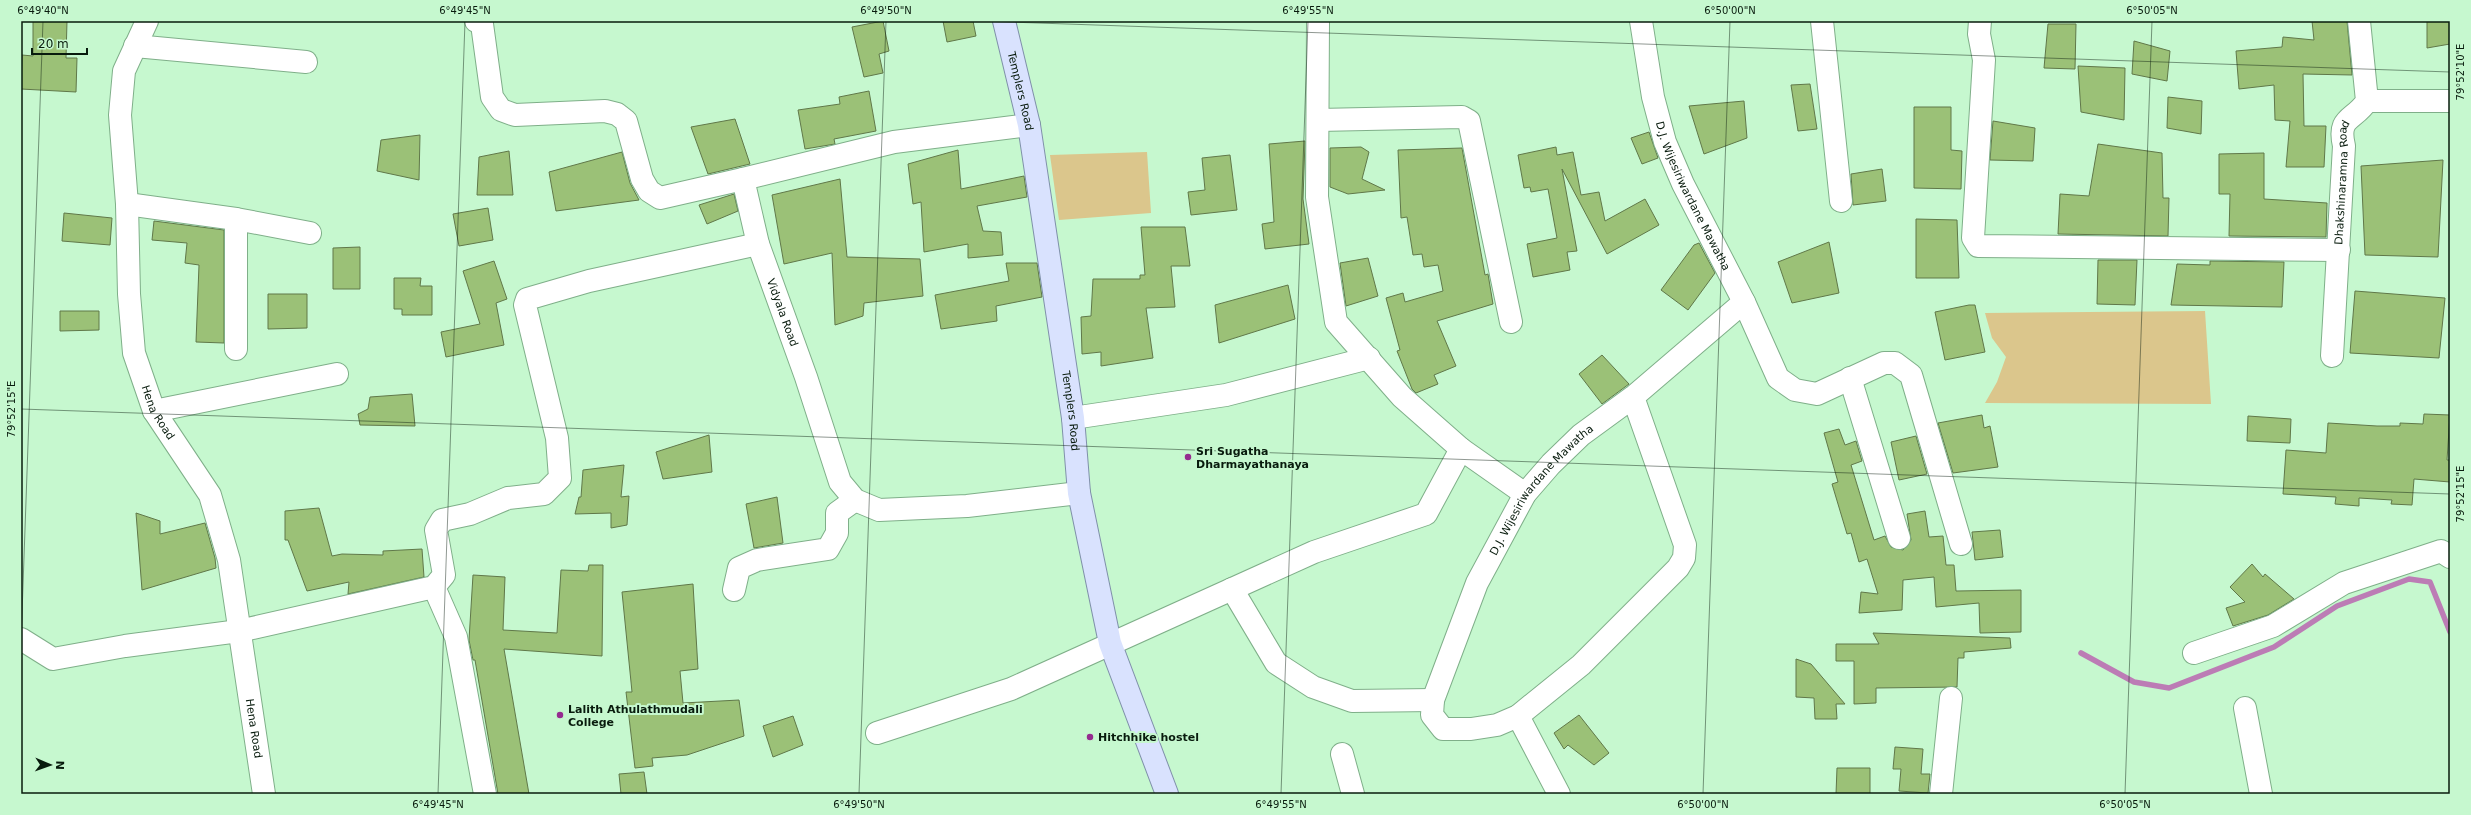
<svg xmlns="http://www.w3.org/2000/svg" width="2471" height="815" viewBox="0 0 2471 815" font-family="'DejaVu Sans',sans-serif">
<style>
.green{fill:#dbc68c}
.lines{fill:none;stroke-linecap:round;stroke-linejoin:round}
.stream{stroke:#bc7cb5;stroke-width:5.5}
.building{fill:#9bc177;stroke:#607849}
.minor-casing{stroke:#7faf89;stroke-width:24}
.major-casing{stroke:#7f90a9;stroke-width:24}
.minor{stroke:#fff;stroke-width:22}
.major{stroke:#d9e2fe;stroke-width:22}
.ticks{fill:none;stroke:#081b0d;stroke-width:1;stroke-opacity:0.45}
.poi-dot{fill:#952b8f;stroke:#c6f8cf;stroke-width:1.5}
.labels{text-anchor:middle;dominant-baseline:central;stroke-width:4;stroke-linejoin:round;paint-order:stroke}
.street-label{font-size:11px;fill:#081b0d;stroke:#c6f8cf}
.poi-label{font-size:11px;font-weight:bold;fill:#081b0d;stroke:#c6f8cf;text-anchor:start}
.neatline{fill:none;stroke:#081b0d;stroke-width:1.5}
.ticks-label{font-size:10px;text-anchor:middle;fill:#081b0d}
</style>
<rect width="100%" height="100%" fill="#c6f8cf"/>
<path class="green" d="M 1147,152 L 1151,213 L 1059,220 L 1050,155 Z
M 2205,311 L 2211,404 L 1985,403 L 1997,382 L 2006,357 L 1992,338 L 1985,313 Z"/>
<g class="lines">
<path class="stream" d="M 2081,653 L 2134,682 L 2169,688 L 2274,647 L 2337,606 L 2409,579 L 2430,582 L 2450,632"/>
</g>
<path class="building" d="M 33,21 L 67,21 L 66,58 L 77,58 L 76,92 L 21,89 L 22,55 L 33,56 Z
M 883,21 L 889,51 L 879,54 L 883,73 L 864,77 L 852,27 Z
M 943,21 L 973,21 L 976,36 L 947,42 Z
M 2312,21 L 2347,21 L 2352,75 L 2303,74 L 2304,126 L 2326,126 L 2324,167 L 2286,167 L 2290,121 L 2275,120 L 2274,85 L 2239,89 L 2236,51 L 2282,47 L 2283,37 L 2314,40 Z
M 2427,21 L 2450,21 L 2450,44 L 2427,48 Z
M 2048,24 L 2076,24 L 2075,69 L 2044,68 Z
M 2134,41 L 2170,51 L 2167,81 L 2132,74 Z
M 2078,66 L 2125,68 L 2124,120 L 2081,112 Z
M 1810,84 L 1817,129 L 1798,131 L 1791,85 Z
M 869,91 L 876,131 L 834,139 L 835,144 L 805,149 L 798,110 L 840,104 L 839,97 Z
M 2168,97 L 2202,101 L 2201,134 L 2167,128 Z
M 1744,101 L 1747,138 L 1704,154 L 1689,106 Z
M 1914,107 L 1951,107 L 1951,150 L 1962,151 L 1961,189 L 1914,188 Z
M 735,119 L 750,164 L 708,174 L 691,127 Z
M 1993,121 L 2035,128 L 2033,161 L 1990,160 Z
M 1649,132 L 1658,158 L 1642,164 L 1631,138 Z
M 420,135 L 419,180 L 377,171 L 381,140 Z
M 1305,141 L 1303,199 L 1309,244 L 1265,249 L 1262,224 L 1274,222 L 1269,144 Z
M 2098,144 L 2162,153 L 2163,198 L 2169,198 L 2168,236 L 2058,234 L 2060,194 L 2089,196 Z
M 1361,147 L 1369,152 L 1362,179 L 1385,190 L 1348,194 L 1330,187 L 1330,148 Z
M 1556,147 L 1557,155 L 1573,152 L 1581,195 L 1599,192 L 1605,221 L 1645,199 L 1659,225 L 1607,254 L 1562,169 L 1577,251 L 1567,252 L 1570,270 L 1533,277 L 1527,244 L 1557,238 L 1548,189 L 1531,192 L 1530,187 L 1524,188 L 1518,155 Z
M 1462,148 L 1485,275 L 1488,274 L 1493,304 L 1437,321 L 1456,366 L 1434,375 L 1438,384 L 1416,393 L 1412,389 L 1397,351 L 1400,350 L 1386,298 L 1403,293 L 1405,302 L 1443,291 L 1438,265 L 1424,267 L 1422,254 L 1413,255 L 1407,217 L 1401,218 L 1398,150 Z
M 958,150 L 961,189 L 1024,176 L 1027,197 L 977,206 L 983,231 L 1001,232 L 1003,255 L 968,258 L 968,244 L 924,252 L 921,202 L 913,204 L 908,164 Z
M 509,151 L 513,195 L 477,195 L 479,157 Z
M 622,152 L 630,183 L 639,200 L 556,211 L 549,172 Z
M 2264,153 L 2264,199 L 2327,203 L 2326,237 L 2229,236 L 2230,194 L 2219,194 L 2219,154 Z
M 1230,155 L 1237,210 L 1191,215 L 1188,192 L 1205,190 L 1202,158 Z
M 2443,160 L 2438,257 L 2365,255 L 2361,166 Z
M 1882,169 L 1886,201 L 1853,205 L 1851,174 Z
M 840,179 L 847,257 L 920,259 L 923,296 L 864,303 L 863,316 L 835,325 L 832,253 L 784,264 L 772,195 Z
M 734,194 L 738,211 L 707,224 L 699,205 Z
M 488,208 L 493,240 L 459,246 L 453,214 Z
M 64,213 L 112,218 L 110,245 L 62,241 Z
M 1916,219 L 1957,220 L 1959,278 L 1916,278 Z
M 154,221 L 224,230 L 224,343 L 196,342 L 199,265 L 185,263 L 187,243 L 152,240 Z
M 1141,227 L 1185,227 L 1190,266 L 1171,266 L 1175,307 L 1146,308 L 1153,358 L 1101,366 L 1101,352 L 1082,354 L 1081,317 L 1091,316 L 1093,279 L 1140,279 L 1140,275 L 1145,275 Z
M 1829,242 L 1839,293 L 1792,303 L 1778,262 Z
M 1699,243 L 1715,273 L 1688,310 L 1661,290 L 1694,245 Z
M 360,247 L 360,289 L 333,289 L 333,248 Z
M 1368,258 L 1378,296 L 1346,306 L 1340,263 Z
M 2098,260 L 2137,260 L 2135,305 L 2097,304 Z
M 494,261 L 507,299 L 496,303 L 504,345 L 446,357 L 441,332 L 480,324 L 463,271 Z
M 2210,261 L 2284,262 L 2282,307 L 2171,305 L 2177,264 L 2210,265 Z
M 1006,263 L 1037,263 L 1042,297 L 996,306 L 997,321 L 941,329 L 935,295 L 1009,281 Z
M 394,278 L 421,278 L 420,286 L 432,286 L 432,315 L 402,315 L 402,309 L 394,309 Z
M 1288,285 L 1295,319 L 1219,343 L 1215,305 Z
M 2355,291 L 2445,298 L 2439,358 L 2350,353 Z
M 268,294 L 307,294 L 307,328 L 268,329 Z
M 1969,305 L 1975,305 L 1985,352 L 1945,360 L 1935,312 Z
M 60,311 L 99,311 L 99,330 L 60,331 Z
M 1602,355 L 1629,384 L 1602,404 L 1579,374 Z
M 412,394 L 415,426 L 360,425 L 358,414 L 368,409 L 370,397 Z
M 2424,414 L 2450,415 L 2447,460 L 2450,460 L 2450,482 L 2414,479 L 2412,505 L 2391,504 L 2392,500 L 2359,498 L 2359,506 L 2335,504 L 2336,497 L 2283,494 L 2286,450 L 2326,453 L 2328,423 L 2377,426 L 2400,426 L 2400,423 L 2423,424 Z
M 1982,415 L 1984,428 L 1990,426 L 1998,467 L 1953,473 L 1938,423 Z
M 2248,416 L 2291,419 L 2290,443 L 2247,441 Z
M 1839,429 L 1845,445 L 1856,441 L 1862,461 L 1851,465 L 1874,540 L 1885,536 L 1891,547 L 1903,550 L 1911,540 L 1907,514 L 1925,511 L 1929,537 L 1943,536 L 1946,565 L 1954,565 L 1956,591 L 2021,590 L 2021,632 L 1980,633 L 1979,603 L 1936,607 L 1934,577 L 1903,580 L 1902,610 L 1859,613 L 1861,592 L 1878,594 L 1867,559 L 1859,562 L 1851,533 L 1847,534 L 1832,484 L 1838,482 L 1824,433 Z
M 709,435 L 712,472 L 663,479 L 656,452 Z
M 1916,436 L 1927,474 L 1899,480 L 1891,442 Z
M 624,465 L 621,497 L 629,496 L 627,525 L 611,528 L 611,513 L 575,514 L 579,497 L 581,497 L 583,470 Z
M 777,497 L 783,543 L 754,548 L 746,504 Z
M 319,508 L 332,556 L 342,554 L 383,555 L 383,551 L 422,549 L 424,577 L 348,594 L 349,582 L 307,591 L 288,540 L 285,540 L 285,511 Z
M 136,513 L 160,521 L 160,534 L 205,523 L 215,558 L 216,568 L 142,590 Z
M 2000,530 L 2003,557 L 1975,560 L 1972,532 Z
M 2252,564 L 2263,577 L 2265,574 L 2294,599 L 2268,615 L 2233,626 L 2226,608 L 2245,602 L 2230,587 Z
M 589,565 L 603,565 L 602,656 L 504,649 L 529,794 L 498,794 L 475,660 L 473,660 L 469,640 L 473,575 L 505,577 L 503,630 L 557,633 L 561,570 L 588,571 Z
M 693,584 L 698,669 L 680,671 L 683,703 L 739,700 L 744,736 L 687,755 L 652,758 L 653,766 L 635,768 L 626,692 L 632,692 L 622,592 Z
M 1873,633 L 2010,638 L 2011,648 L 1964,652 L 1964,658 L 1958,658 L 1957,687 L 1876,688 L 1876,703 L 1854,704 L 1854,661 L 1836,661 L 1836,644 L 1879,644 Z
M 1796,659 L 1811,664 L 1845,704 L 1836,704 L 1837,719 L 1815,719 L 1814,698 L 1796,697 Z
M 1579,715 L 1609,753 L 1594,765 L 1568,745 L 1564,749 L 1554,733 Z
M 793,716 L 803,745 L 773,757 L 763,726 Z
M 1895,747 L 1923,749 L 1921,774 L 1930,774 L 1928,793 L 1899,791 L 1901,769 L 1893,769 Z
M 1837,768 L 1870,768 L 1870,794 L 1836,794 Z
M 644,772 L 647,794 L 621,794 L 619,774 Z"/>
<g class="lines">
<g class="minor-casing">
<g id="minor">
<path id="s1" d="M 147,21 L 124,71 L 120,115 L 127,204 L 129,294 L 134,353 L 154,411 L 210,495 L 229,560 L 264,794"/>
<path d="M 476,21 L 482,24 L 492,97 L 501,110 L 515,115 L 605,111 L 617,114 L 626,121 L 642,179 L 649,191 L 660,198 L 743,179"/>
<path d="M 1318,21 L 1317,197 L 1336,322 L 1402,397 L 1461,449 L 1525,494"/>
<path id="s2" d="M 1641,21 L 1653,97 L 1665,142 L 1683,184 L 1744,302 L 1778,378 L 1795,390 L 1817,394 L 1884,363 L 1895,363 L 1911,375 L 1961,544"/>
<path d="M 1822,21 L 1841,201"/>
<path d="M 1980,21 L 1979,34 L 1984,60 L 1973,238 L 1978,246 L 2339,250"/>
<path d="M 135,46 L 306,62"/>
<path d="M 2367,101 L 2450,101"/>
<path d="M 1318,120 L 1462,117 L 1469,121 L 1511,322"/>
<path id="s3" d="M 1029,125 L 894,142 L 743,179 L 758,244 L 806,377 L 840,482 L 855,500 L 879,510 L 967,506 L 1079,493"/>
<path d="M 127,204 L 236,219 L 236,349"/>
<path d="M 236,219 L 310,233"/>
<path id="s4" d="M 2332,356 L 2344,146 C 2337,116 2354,121 2367,101 L 2359,21"/>
<path d="M 1850,378 L 1899,538"/>
<path id="s5" d="M 1633,397 L 1685,545 L 1684,558 L 1678,568 L 1581,665 L 1518,716 L 1497,725 L 1471,729 L 1443,729 L 1432,715 L 1433,700 L 1477,583 L 1525,494 L 1551,464 L 1581,435 L 1633,397 L 1744,302"/>
<path d="M 154,411 L 337,374"/>
<path d="M 1073,418 L 1226,395 L 1369,358"/>
<path d="M 434,587 L 456,637 L 485,794"/>
<path d="M 1232,589 L 1276,663 L 1313,687 L 1352,701 L 1433,700"/>
<path d="M 734,590 L 739,568 L 757,560 L 828,549 L 837,533 L 837,513 L 855,500"/>
<path d="M 21,639 L 53,659 L 125,646 L 239,631 L 434,587 L 444,575 L 436,530 L 442,520 L 470,514 L 508,498 L 544,494 L 560,478 L 557,438 L 525,305 L 527,299 L 589,281 L 758,244"/>
<path d="M 2194,653 L 2273,626 L 2344,583 L 2441,551 L 2450,557"/>
<path d="M 2245,708 L 2261,794"/>
<path d="M 1518,716 L 1559,794"/>
<path d="M 877,733 L 1011,689 L 1314,552 L 1426,514 L 1461,449"/>
<path d="M 1342,754 L 1353,794"/>
<path d="M 1941,794 L 1951,698"/>
</g>
</g>
<g class="major-casing">
<g id="major">
<path id="s6" d="M 1004,21 L 1029,125 L 1073,418 L 1079,493 L 1110,643 L 1167,794"/>
</g>
</g>
<use href="#minor" class="minor"/>
<use href="#major" class="major"/>
</g>
<path class="ticks" d="M 980,21 L 2450,72M 21,409 L 2450,494M 21,642 L 43,21M 438,794 L 465,21M 859,794 L 886,21M 1281,794 L 1308,21M 1703,794 L 1730,21M 2125,794 L 2152,21"/>
<g class="poi-dot">
<circle cx="1188" cy="457" r="4"/>
<circle cx="560" cy="715" r="4"/>
<circle cx="1090" cy="737" r="4"/>
</g>
<g class="labels">
<g class="street-label">
<text stroke="none"><textPath href="#s6" startOffset="72">Templers Road</textPath></text>
<text stroke="none"><textPath href="#s4" startOffset="174">Dhakshinaramna Road</textPath></text>
<text stroke="none"><textPath href="#s2" startOffset="184">D.J. Wijesiriwardane Mawatha</textPath></text>
<text stroke="none"><textPath href="#s3" startOffset="431">Vidyala Road</textPath></text>
<text stroke="none"><textPath href="#s6" startOffset="396">Templers Road</textPath></text>
<text stroke="none"><textPath href="#s1" startOffset="402">Hena Road</textPath></text>
<text stroke="none"><textPath href="#s5" startOffset="749">D.J. Wijesiriwardane Mawatha</textPath></text>
<text stroke="none"><textPath href="#s1" startOffset="738">Hena Road</textPath></text>
</g>
<g class="poi-label">
<text x="1196" y="451">Sri Sugatha<tspan x="1196" dy="13">Dharmayathanaya</tspan></text>
<text x="568" y="709">Lalith Athulathmudali<tspan x="568" dy="13">College</tspan></text>
<text x="1098" y="737">Hitchhike hostel</text>
</g>
</g>
<rect width="2471" height="815" fill="none" stroke="#c6f8cf" stroke-width="44"/>
<g transform="translate(50 765) rotate(92)" stroke="#c6f8cf" stroke-width="3" paint-order="stroke">
<path d="M0-3L7 15L0 10L-7 15Z" fill="#081b0d"/>
<text y="-6" font-size="11" font-weight="bold" text-anchor="middle" fill="#081b0d">N</text>
</g>
<path d="M32 48v6h55v-6" fill="none" stroke="#081b0d" stroke-width="2"/>
<text x="38" y="48" font-size="12" fill="#081b0d" stroke="#c6f8cf" stroke-width="3" paint-order="stroke">20 m</text>
<rect x="22" y="22" width="2427" height="771" class="neatline"/>
<g class="ticks-label">
<text x="43" y="14">6°49'40"N</text>
<text x="465" y="14">6°49'45"N</text>
<text x="886" y="14">6°49'50"N</text>
<text x="1308" y="14">6°49'55"N</text>
<text x="1730" y="14">6°50'00"N</text>
<text x="2152" y="14">6°50'05"N</text>
<text transform="translate(2460 72) rotate(-90)" y="4">79°52'10"E</text>
<text transform="translate(11 409) rotate(-90)" y="4">79°52'15"E</text>
<text transform="translate(2460 494) rotate(-90)" y="4">79°52'15"E</text>
<text x="438" y="808">6°49'45"N</text>
<text x="859" y="808">6°49'50"N</text>
<text x="1281" y="808">6°49'55"N</text>
<text x="1703" y="808">6°50'00"N</text>
<text x="2125" y="808">6°50'05"N</text>
</g>
</svg>
